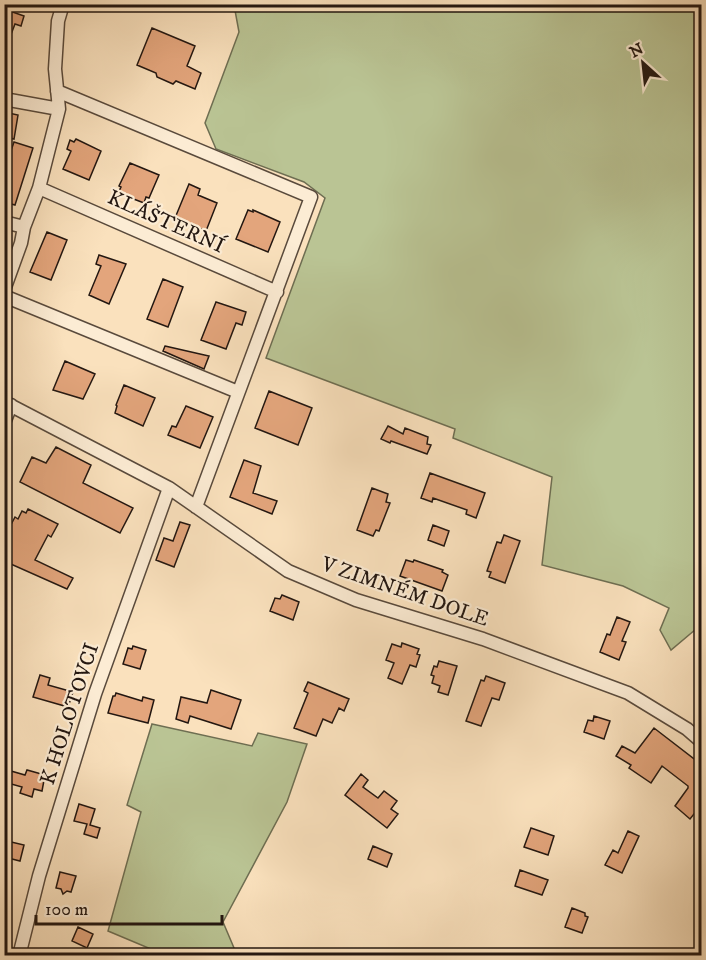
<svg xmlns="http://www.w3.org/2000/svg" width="706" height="960" viewBox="0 0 706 960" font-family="'IM FELL DW Pica',serif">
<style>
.green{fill:#bac494;stroke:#6e6e52;stroke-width:1.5}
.building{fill:#e3a57c;stroke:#231711;stroke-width:1.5}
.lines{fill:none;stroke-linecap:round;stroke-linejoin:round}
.minor-casing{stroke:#594a3c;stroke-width:15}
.minor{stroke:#fcecd4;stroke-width:12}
.labels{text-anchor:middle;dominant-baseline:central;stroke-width:4.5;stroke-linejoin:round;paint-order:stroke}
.street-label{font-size:21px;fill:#231711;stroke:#fcecd4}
</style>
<rect width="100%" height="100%" fill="#fae1bd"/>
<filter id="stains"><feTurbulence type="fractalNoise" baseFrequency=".00333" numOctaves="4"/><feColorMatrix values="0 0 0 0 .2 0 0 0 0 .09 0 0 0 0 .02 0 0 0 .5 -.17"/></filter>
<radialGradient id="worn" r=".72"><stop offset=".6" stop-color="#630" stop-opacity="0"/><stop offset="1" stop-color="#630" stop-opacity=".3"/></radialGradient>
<path class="green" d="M 234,5 L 701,5 L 702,624 L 671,650 L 660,630 L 669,608 L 623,586 L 542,565 L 552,477 L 453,438 L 455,429 L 266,358 L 325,198 L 304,182 L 216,149 L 205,123 L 239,32 Z
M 152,724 L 252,746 L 258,733 L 307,744 L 287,802 L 223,922 L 237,955 L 165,955 L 108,931 L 141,812 L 127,805 Z"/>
<path class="building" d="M 4,9 L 24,16 L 21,26 L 15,24 L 5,50 Z
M 152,28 L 195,46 L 187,66 L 201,73 L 195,89 L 176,81 L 173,84 L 157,77 L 156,73 L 137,65 Z
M 4,112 L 18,115 L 14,139 L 4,137 Z
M 76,139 L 101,151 L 89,180 L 63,169 L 71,151 L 67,149 L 70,140 L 74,142 Z
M 14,142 L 33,148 L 15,205 L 4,202 L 4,171 Z
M 130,163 L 159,175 L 149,198 L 146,197 L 144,203 L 118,193 L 121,187 L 119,186 Z
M 189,184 L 200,189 L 198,195 L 217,203 L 206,231 L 175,218 Z
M 248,210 L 253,212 L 253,210 L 280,222 L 268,252 L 236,239 Z
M 47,232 L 67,240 L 51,280 L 30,272 Z
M 99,255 L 126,264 L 109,304 L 89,295 L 101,266 L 96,264 Z
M 163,279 L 183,287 L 168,327 L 147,319 Z
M 216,302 L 246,312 L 242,325 L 236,323 L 226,349 L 201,340 Z
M 165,346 L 200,354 L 209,356 L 204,369 L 163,351 Z
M 65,361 L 95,374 L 83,399 L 53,390 Z
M 124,385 L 155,398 L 143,426 L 115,413 L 117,406 L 116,405 Z
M 269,391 L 312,408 L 298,445 L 255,428 Z
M 186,406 L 213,417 L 200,448 L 168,435 L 172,426 L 176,427 Z
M 388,426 L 403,434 L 405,428 L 428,437 L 427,444 L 431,445 L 427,454 L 391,441 L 390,443 L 381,439 Z
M 56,447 L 91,465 L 83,483 L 133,508 L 120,533 L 20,482 L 32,457 L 46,463 Z
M 244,460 L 261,466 L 253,493 L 277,501 L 272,514 L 230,497 Z
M 430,473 L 485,493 L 476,518 L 466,514 L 467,510 L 433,498 L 432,502 L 421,498 Z
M 372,488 L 388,494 L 386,502 L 390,503 L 379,531 L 376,530 L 373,536 L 357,530 Z
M 28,509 L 58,524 L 51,537 L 48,535 L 35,560 L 73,578 L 67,589 L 4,561 L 4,538 L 15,517 L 18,519 L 22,511 L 26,513 Z
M 180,522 L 190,525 L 174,567 L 156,560 L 164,538 L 173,541 Z
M 433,525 L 449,531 L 444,546 L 428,540 Z
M 504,535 L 520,541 L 505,583 L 489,577 L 491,572 L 487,571 L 497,542 L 501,543 Z
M 406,560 L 413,562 L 414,560 L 443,570 L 442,572 L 448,575 L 442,591 L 400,576 Z
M 282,595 L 299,602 L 293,620 L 270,611 L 275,598 L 280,599 Z
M 617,617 L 630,622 L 622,641 L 626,642 L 619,660 L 600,652 L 607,634 L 610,635 Z
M 402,643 L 419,649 L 417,654 L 420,655 L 416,667 L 410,665 L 402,684 L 388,678 L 394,663 L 386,660 L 392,644 L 401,647 Z
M 133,646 L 146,650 L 140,669 L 123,664 L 128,648 L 132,649 Z
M 439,661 L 457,666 L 448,695 L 438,692 L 440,686 L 432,683 L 434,676 L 431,675 L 434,666 L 437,667 Z
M 40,675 L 50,678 L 48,685 L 73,692 L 68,707 L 33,697 Z
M 486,676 L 505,683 L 499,700 L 492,698 L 481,726 L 466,721 L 481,680 L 484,681 Z
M 308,682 L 349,699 L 344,711 L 339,708 L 332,723 L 323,719 L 316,736 L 294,728 L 308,693 L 304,691 Z
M 211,690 L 241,700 L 231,729 L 190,716 L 188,723 L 176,719 L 181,697 L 207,703 Z
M 116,693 L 142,701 L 143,697 L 154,700 L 148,723 L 108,713 L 113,696 L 115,696 Z
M 594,716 L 610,721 L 604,739 L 584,732 L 588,720 L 593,721 Z
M 654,728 L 702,765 L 702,804 L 690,819 L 675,806 L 688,788 L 688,786 L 662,766 L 651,783 L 629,768 L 631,765 L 616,756 L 622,746 L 635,753 Z
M 4,769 L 25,775 L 27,770 L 45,775 L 42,791 L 34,789 L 32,797 L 20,793 L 22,787 L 4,782 Z
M 361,774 L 368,780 L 363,787 L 378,798 L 384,791 L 397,801 L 391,809 L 398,814 L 387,828 L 345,795 Z
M 79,804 L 95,809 L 90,825 L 100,828 L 97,838 L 84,834 L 87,824 L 74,821 Z
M 531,828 L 554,836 L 548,855 L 524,847 Z
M 628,831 L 639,836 L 622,873 L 605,865 L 613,850 L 618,853 Z
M 7,841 L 24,845 L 20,861 L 4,857 Z
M 373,846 L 392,854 L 387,867 L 368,859 Z
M 520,870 L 548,880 L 542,895 L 515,886 Z
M 60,872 L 76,876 L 71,892 L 67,891 L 63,894 L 61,889 L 56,888 Z
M 572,908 L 585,913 L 585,916 L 588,917 L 582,933 L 565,927 Z
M 78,927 L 93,934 L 87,948 L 72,941 Z"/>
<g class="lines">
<g class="minor-casing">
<path id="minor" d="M 57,91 L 311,197 L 196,507
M 4,99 L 59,109
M 39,188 L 277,292
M 4,222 L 24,227
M 4,290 L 21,243 L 24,227 L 39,188 L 59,109 L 55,69 L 58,21 L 63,4
M 4,296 L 238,392
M 4,402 L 169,488 L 288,571 L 356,600 L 483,639 L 628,693 L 687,729 L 702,742
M 4,423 L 11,405
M 19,956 L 39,876 L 95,694 L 169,488"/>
</g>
<use href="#minor" class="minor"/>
</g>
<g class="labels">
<g class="street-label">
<text transform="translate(166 222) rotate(24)">KLÁŠTERNÍ</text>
<text transform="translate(405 592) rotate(19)">V ZIMNÉM DOLE</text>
<text transform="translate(70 714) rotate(-72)">K HOLOTOVCI</text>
</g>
</g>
<rect width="706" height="960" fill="none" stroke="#fae1bd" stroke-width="24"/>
<rect x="6" y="6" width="694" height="948" fill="none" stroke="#231711" stroke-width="3"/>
<rect x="12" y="12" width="682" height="936" fill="none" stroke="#231711" stroke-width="1.5"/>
<g transform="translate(643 63) rotate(333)" stroke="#fcecd4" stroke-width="4.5" paint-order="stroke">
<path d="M0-4.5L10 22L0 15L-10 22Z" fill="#231711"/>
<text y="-9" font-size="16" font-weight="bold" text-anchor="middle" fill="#231711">N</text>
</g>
<path d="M36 915v9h186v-9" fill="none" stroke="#231711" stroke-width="3"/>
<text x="45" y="915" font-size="18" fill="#231711" stroke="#fcecd4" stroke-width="4.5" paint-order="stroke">100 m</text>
<rect width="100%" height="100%" filter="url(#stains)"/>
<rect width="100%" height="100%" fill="url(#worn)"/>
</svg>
